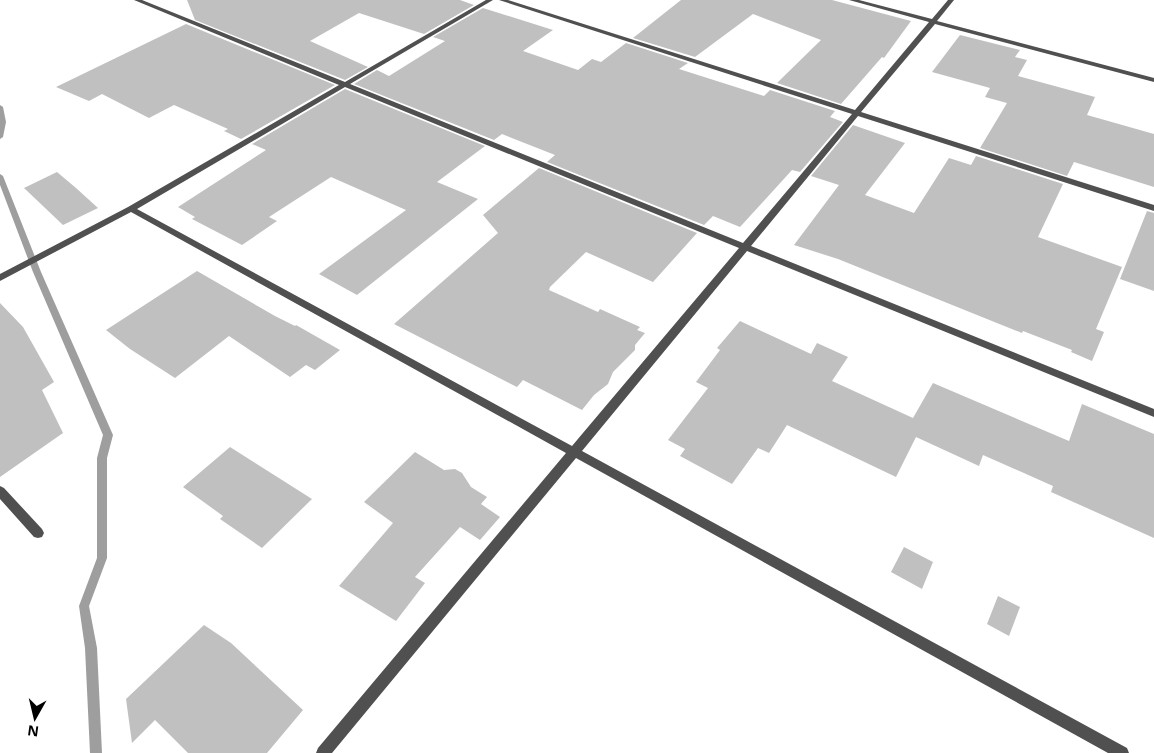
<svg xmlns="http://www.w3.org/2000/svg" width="1154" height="753" viewBox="0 0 1154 753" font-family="'Open Sans',sans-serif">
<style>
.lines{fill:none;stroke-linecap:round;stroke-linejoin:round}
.stream{fill:#9e9e9e;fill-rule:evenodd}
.building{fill:#c0c0c0}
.minor{fill:#505050;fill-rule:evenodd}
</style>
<rect width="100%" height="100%" fill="#fff"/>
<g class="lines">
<path class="stream" d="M 0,105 L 3,107 L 6,122 L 3,137 L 0,139 Z
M 0,174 L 3,176 L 41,272 L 113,435 L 107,458 L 107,558 L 89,606 L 97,648 L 102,753 L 90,753 L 85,648 L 79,606 L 97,558 L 97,458 L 103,435 L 33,272 L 0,185 Z"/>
</g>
<path class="building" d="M 187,0 L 460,0 L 474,5 L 424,34 L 359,13 L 310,41 L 368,67 L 345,80 L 195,20 Z
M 681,0 L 832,0 L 911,21 L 884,58 L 882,57 L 841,104 L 777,83 L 821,40 L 753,14 L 695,57 L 633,38 Z
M 483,8 L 553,30 L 523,51 L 578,70 L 592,59 L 601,62 L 626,43 L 688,63 L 679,69 L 764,96 L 770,90 L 835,111 L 830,117 L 843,122 L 800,172 L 792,170 L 740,227 L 713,216 L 704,225 L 547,162 L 555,155 L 502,134 L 494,140 L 354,84 L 377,70 L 389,76 L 445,41 L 433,37 Z
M 186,24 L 335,85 L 241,139 L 224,131 L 228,129 L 174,105 L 149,118 L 102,94 L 89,101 L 56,87 Z
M 960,35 L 1020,50 L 1015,57 L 1027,60 L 1018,76 L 1095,97 L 1087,115 L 1154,134 L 1154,187 L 1074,162 L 1067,176 L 980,148 L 1007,103 L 985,97 L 990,88 L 932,72 Z
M 345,89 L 485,146 L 437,182 L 478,199 L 357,295 L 319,274 L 406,210 L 331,177 L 269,217 L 277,221 L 242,245 L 192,219 L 195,217 L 178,207 L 266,150 L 252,144 Z
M 853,125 L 905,143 L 865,195 L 914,213 L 949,158 L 971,165 L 976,156 L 1063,184 L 1038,237 L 1122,267 L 1096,329 L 1104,332 L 1092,361 L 1071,352 L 1072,350 L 1023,331 L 1022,333 L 838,259 L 794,245 L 839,185 L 811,176 Z
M 539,168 L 697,233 L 653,282 L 586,252 L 550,287 L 549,290 L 598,312 L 600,309 L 640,327 L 637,330 L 645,333 L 635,345 L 635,350 L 613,372 L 608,384 L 594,395 L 582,410 L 523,380 L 517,387 L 394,324 L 498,233 L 483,215 Z
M 57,172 L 76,188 L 98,208 L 63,225 L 24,188 Z
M 1147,211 L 1154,213 L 1154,291 L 1120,279 Z
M 197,271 L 275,316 L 295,326 L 296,325 L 340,350 L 315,370 L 306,365 L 290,377 L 229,336 L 175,378 L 130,349 L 106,330 Z
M 0,303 L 23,327 L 54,382 L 42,390 L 63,433 L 0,477 Z
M 740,321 L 811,354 L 817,343 L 848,357 L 832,381 L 913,418 L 933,383 L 1069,441 L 1082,404 L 1154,434 L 1154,538 L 1051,492 L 1053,486 L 983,455 L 979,466 L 916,437 L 896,477 L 787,425 L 769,453 L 758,448 L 732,484 L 680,456 L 685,449 L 668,440 L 708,388 L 696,382 L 720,350 L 717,348 Z
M 230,447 L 312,499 L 262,548 L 220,519 L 223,516 L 183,487 Z
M 415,452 L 444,470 L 455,469 L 462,473 L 471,487 L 487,497 L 481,504 L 500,517 L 480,540 L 460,527 L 415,577 L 425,583 L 396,621 L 339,586 L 393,523 L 364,502 Z
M 904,547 L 933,562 L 922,589 L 891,572 Z
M 998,596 L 1020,607 L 1009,636 L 987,624 Z
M 204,625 L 231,643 L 303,710 L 267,753 L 188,753 L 155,720 L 132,743 L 126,699 Z"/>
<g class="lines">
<path class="minor" d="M 134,0 L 142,0 L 345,82 L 486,0 L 493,0 L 350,84 L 743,243 L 852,114 L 499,0 L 508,0 L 855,110 L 929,22 L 849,0 L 859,0 L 932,19 L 948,0 L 954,0 L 937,21 L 1154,78 L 1154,82 L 935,24 L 861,112 L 1154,205 L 1154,211 L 858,116 L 751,246 L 1154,409 L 1154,417 L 747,251 L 582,451 L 1127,748 L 1129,753 L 1108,753 L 576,458 L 332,753 L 316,753 L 318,748 L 566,453 L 131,212 L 0,281 L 0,274 L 128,207 L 339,85 ZM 345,87 L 739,248 L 572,446 L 137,209 Z
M 0,486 L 4,488 L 42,529 L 44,533 L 42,537 L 38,538 L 34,537 L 0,499 Z"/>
</g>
<g transform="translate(35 718) rotate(188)" stroke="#ffffff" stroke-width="4" paint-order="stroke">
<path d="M0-4L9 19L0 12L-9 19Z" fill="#000000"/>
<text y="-8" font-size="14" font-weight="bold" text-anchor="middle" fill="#000000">N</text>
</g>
</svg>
